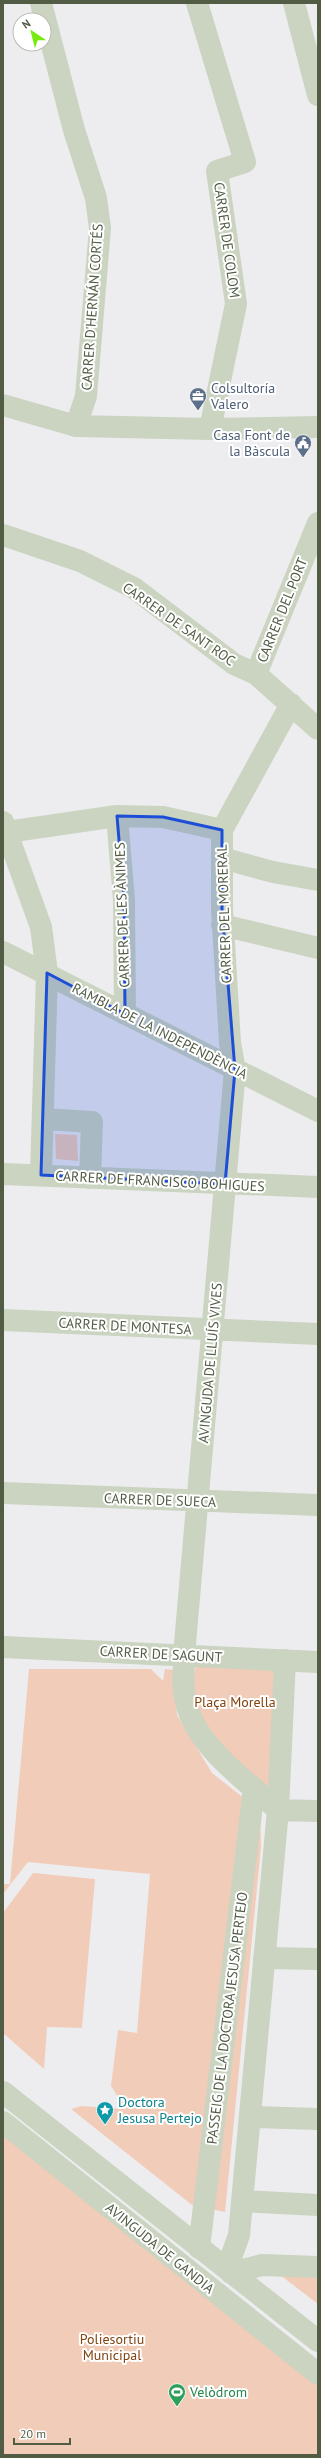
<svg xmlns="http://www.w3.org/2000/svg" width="321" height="2458" viewBox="0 0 321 2458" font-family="'PT Sans',sans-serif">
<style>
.green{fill:#f1ccb8}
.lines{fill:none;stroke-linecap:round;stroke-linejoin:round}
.minor{stroke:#cbd4c0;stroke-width:22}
.marked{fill:#1d4ed8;fill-opacity:0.2;stroke:#1d4ed8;stroke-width:3;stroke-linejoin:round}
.labels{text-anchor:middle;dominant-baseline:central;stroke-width:4;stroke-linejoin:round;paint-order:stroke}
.street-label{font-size:14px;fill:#525c45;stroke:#fff}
.service-label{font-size:14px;fill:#4e5e75;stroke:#fff;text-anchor:start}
.park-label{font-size:14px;fill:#824411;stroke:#fff}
.culture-label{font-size:14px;fill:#0d838f;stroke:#fff;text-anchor:start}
.leisure-label{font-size:14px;fill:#27864d;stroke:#fff;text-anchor:start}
</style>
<rect width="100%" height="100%" fill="#ededf0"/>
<path class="green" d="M 55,1134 L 77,1135 L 78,1161 L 56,1159 Z
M 197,1660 L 276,1665 L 269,1793 L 198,1720 L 190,1695 Z
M 29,1669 L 151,1669 L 163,1681 L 165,1669 L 173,1670 L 177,1715 L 212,1773 L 260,1811 L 261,1847 L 225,2212 L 192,2205 L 71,2109 L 81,2106 L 126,2109 L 111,2086 L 118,2030 L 137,2033 L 150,1874 L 28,1862 L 3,1894 L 3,1884 L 10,1884 Z
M 33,1873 L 95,1879 L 82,2028 L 47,2027 L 44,2069 L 3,2033 L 3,1913 Z
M 3,2123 L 318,2374 L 318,2455 L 3,2455 Z
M 280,2275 L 318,2275 L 318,2304 Z"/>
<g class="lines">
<path class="minor" d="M 41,3 L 74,130 L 96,198 L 100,228 L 86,396 L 76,426
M 197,3 L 245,162 L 217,171 L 236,304 L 210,429
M 294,3 L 318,95
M 3,405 L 76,426 L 210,429 L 318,427
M 3,535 L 80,561 L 134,588 L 234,664 L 256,674 L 318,729
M 256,674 L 318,523
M 117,816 L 124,900 L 125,1014
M 3,822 L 41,927 L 47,973 L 41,1175
M 7,832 L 117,816 L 163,817 L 222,830
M 222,858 L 273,872 L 318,880
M 222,925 L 318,948
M 3,952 L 318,1111
M 44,1119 L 92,1122 L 90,1178
M 3,1174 L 318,1187
M 3,1320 L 318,1334
M 3,1493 L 318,1505
M 3,1647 L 318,1662
M 278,1810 C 245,1779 194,1746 185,1698 C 182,1685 184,1669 184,1655 L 235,1070 L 230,1043 L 222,909 L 222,830 L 291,704
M 278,1810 L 318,1811
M 264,1958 L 318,1959
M 3,2092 L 318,2341
M 250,2117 L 318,2119
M 3,2122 L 318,2374
M 242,2201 L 318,2205
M 199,2248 L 254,1788
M 227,2269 L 239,2235 L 278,1810 L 285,1660
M 231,2273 L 262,2265 L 318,2267"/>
</g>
<path class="marked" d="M 117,816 L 163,817 L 222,830 L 222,909 L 235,1070 L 225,1184 L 41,1175 L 47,973 L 125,1014 L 124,900 Z"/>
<defs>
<g id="office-pin" transform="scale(0.9)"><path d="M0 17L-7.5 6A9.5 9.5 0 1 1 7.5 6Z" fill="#5c6f8a" stroke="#fff"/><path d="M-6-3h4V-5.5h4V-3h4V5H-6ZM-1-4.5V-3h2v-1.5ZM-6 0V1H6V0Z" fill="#fff"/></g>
<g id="civic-pin" transform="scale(0.9)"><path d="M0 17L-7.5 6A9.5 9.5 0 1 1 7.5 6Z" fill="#5c6f8a" stroke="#fff"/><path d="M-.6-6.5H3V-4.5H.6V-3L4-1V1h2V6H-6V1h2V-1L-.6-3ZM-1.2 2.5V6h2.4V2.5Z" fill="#fff"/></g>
<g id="sight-pin" transform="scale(0.9)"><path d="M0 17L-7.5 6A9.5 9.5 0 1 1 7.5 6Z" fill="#0f9aa8" stroke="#fff"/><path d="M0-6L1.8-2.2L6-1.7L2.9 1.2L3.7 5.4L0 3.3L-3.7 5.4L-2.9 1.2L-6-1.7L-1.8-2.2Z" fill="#fff"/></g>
<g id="stadium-pin" transform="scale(0.9)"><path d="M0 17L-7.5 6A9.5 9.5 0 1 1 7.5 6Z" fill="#2e9e5b" stroke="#fff"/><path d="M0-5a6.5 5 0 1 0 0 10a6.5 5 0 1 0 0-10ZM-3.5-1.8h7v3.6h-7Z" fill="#fff"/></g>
</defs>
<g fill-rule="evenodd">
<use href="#office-pin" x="198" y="396"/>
<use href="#civic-pin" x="303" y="443"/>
<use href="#sight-pin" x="105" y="2110"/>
<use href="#stadium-pin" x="177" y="2392"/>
</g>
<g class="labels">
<g class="street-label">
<text transform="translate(227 240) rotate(82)">CARRER DE COLOM</text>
<text transform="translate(92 307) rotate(-86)">CARRER D'HERNÁN CORTÉS</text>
<text transform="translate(282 610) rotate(-68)">CARRER DEL PORT</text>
<text transform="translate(179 624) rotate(35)">CARRER DE SANT ROC</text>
<text transform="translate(224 914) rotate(-92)">CARRER DEL MORERAL</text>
<text transform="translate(122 915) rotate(-92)">CARRER DE LES ÀNIMES</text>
<text transform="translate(160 1031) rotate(27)">RAMBLA DE LA INDEPENDÈNCIA</text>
<text transform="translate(160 1181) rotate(3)">CARRER DE FRANCISCO BOHIGUES</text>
<text transform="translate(125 1326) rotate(3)">CARRER DE MONTESA</text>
<text transform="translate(210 1363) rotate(-85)">AVINGUDA DE LLUÍS VIVES</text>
<text transform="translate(160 1500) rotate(2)">CARRER DE SUECA</text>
<text transform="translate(161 1654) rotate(3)">CARRER DE SAGUNT</text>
<text transform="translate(227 2018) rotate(-83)">PASSEIG DE LA DOCTORA JESUSA PERTEJO</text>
<text transform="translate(160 2248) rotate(39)">AVINGUDA DE GANDIA</text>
</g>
<g class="service-label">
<text x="211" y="388">Colsultoría<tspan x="211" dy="16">Valero</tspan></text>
<text x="290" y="435" text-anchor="end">Casa Font de<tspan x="290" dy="16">la Bàscula</tspan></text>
</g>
<g class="park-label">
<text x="235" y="1702">Plaça Morella</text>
<text x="112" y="2339">Poliesortiu<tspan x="112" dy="16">Municipal</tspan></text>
</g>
<g class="culture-label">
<text x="118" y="2102">Doctora<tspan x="118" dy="16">Jesusa Pertejo</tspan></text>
</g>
<g class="leisure-label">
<text x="190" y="2392">Velòdrom</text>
</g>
</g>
<rect width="321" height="2458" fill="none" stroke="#525c45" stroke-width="8"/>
<g transform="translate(32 32) rotate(325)"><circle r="19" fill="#ffffff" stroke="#babeb5"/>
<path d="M0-3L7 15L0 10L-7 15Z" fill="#78ea0e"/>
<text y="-6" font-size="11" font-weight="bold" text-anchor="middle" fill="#525c45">N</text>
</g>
<path d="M14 2438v6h56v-6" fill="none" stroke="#525c45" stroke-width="2"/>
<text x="20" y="2438" font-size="12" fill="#525c45" stroke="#ffffff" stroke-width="3" paint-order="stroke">20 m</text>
</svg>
